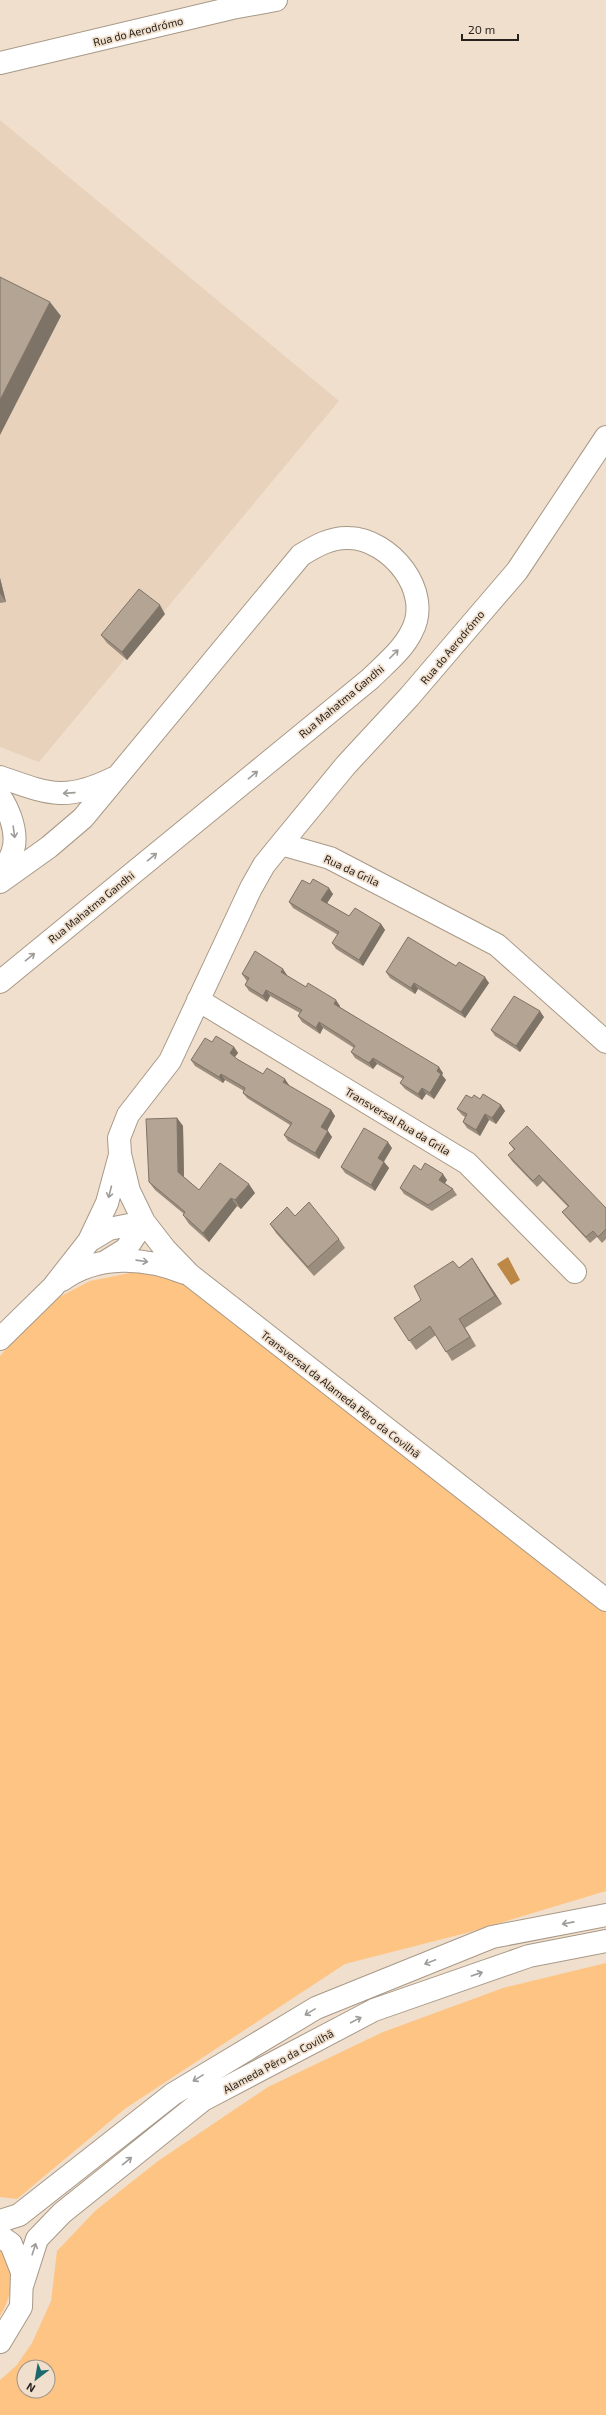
<svg xmlns="http://www.w3.org/2000/svg" width="606" height="2415" viewBox="0 0 606 2415" font-family="'Exo 2',sans-serif">
<style>
.built{fill:#e8d2bb}
.green{fill:#fec484;fill-rule:evenodd}
.water{fill:#bd8746}
.lines{fill:none;stroke-linecap:round;stroke-linejoin:round}
.minor-casing{stroke:#a89987;stroke-width:24}
.minor{stroke:#fff;stroke-width:22}
.wall{fill:#9b8d7e}
.shaded-wall{fill:#7e7367}
.building{fill:#b4a493;stroke:#7e7367}
.oneway{stroke:#9e9c99}
.labels{text-anchor:middle;dominant-baseline:central;stroke-width:3.5;stroke-linejoin:round;paint-order:stroke}
.street-label{font-size:11px;fill:#28221c;stroke:#f0dfcd}
</style>
<rect width="100%" height="100%" fill="#f0dfcd"/>
<path class="built" d="M 0,120 L 339,401 L 39,762 L 0,747 Z"/>
<path class="green" d="M 140,1271 L 172,1272 L 606,1606 L 606,1891 L 470,1932 L 345,1964 L 126,2108 L 17,2199 L 0,2197 L 0,1356 L 44,1305 L 90,1281 Z
M 606,1963 L 606,2415 L 0,2415 L 0,2380 L 16,2366 L 32,2343 L 51,2301 L 57,2251 L 95,2211 L 158,2161 L 268,2087 L 383,2032 L 503,1988 ZM 24,2367 L 48,2367 L 48,2391 L 24,2391 Z
M 0,2248 C 18,2268 13,2294 0,2316 Z"/>
<path class="water" d="M 508,1257 L 520,1280 L 511,1285 L 497,1264 Z"/>
<g class="lines">
<g class="minor-casing">
<path id="minor" d="M 0,63 L 232,8 L 276,0
M 0,777 C 49,794 65,802 114,778
M 0,797 C 5,803 7,809 10,816 C 18,838 16,855 0,873
M 281,844 L 346,765 L 409,697 L 517,571 L 606,437
M 0,882 L 49,847 L 83,818 L 301,555 C 316,546 331,537 349,538 C 390,539 433,591 412,631 C 403,650 385,664 370,679 L 0,982
M 198,1000 L 467,1163 L 575,1272
M 606,1042 L 497,945 L 330,858 L 281,844 L 264,865 L 251,888 L 170,1061 L 128,1115 L 119,1138 L 120,1154 L 129,1191 L 144,1222 L 165,1249 L 190,1275 L 606,1600
M 89,1241 L 109,1229 L 144,1222
M 105,1262 L 126,1249 L 144,1222
M 62,1280 C 98,1254 145,1257 185,1273
M 0,1339 L 53,1287 L 89,1241 L 107,1203 L 120,1155
M 0,2221 L 19,2215 L 173,2094 L 316,2008 L 492,1937 L 606,1915
M 0,2236 L 11,2244 L 22,2272 L 21,2307 L 0,2342
M 22,2286 L 37,2239 L 62,2213 L 203,2100 L 374,2010 L 529,1956 L 606,1941"/>
</g>
<use href="#minor" class="minor"/>
</g>
<path class="wall" d="M 0,578 L 6,602 L 0,603 Z
M 165,614 L 127,660 L 107,643 L 101,635 Z
M 310,884 L 333,894 L 327,903 L 349,916 L 381,924 L 385,930 L 363,966 L 336,949 L 332,943 L 338,935 L 293,908 L 289,902 Z
M 456,966 L 489,983 L 465,1018 L 418,989 L 415,994 L 390,978 L 386,972 Z
M 242,974 L 287,975 L 287,976 L 306,987 L 340,1006 L 340,1007 L 443,1073 L 442,1075 L 446,1080 L 434,1099 L 426,1094 L 422,1100 L 405,1089 L 400,1083 L 403,1079 L 377,1064 L 373,1069 L 355,1058 L 351,1052 L 354,1048 L 323,1028 L 320,1034 L 302,1022 L 298,1016 L 300,1013 L 270,996 L 267,1002 L 249,991 L 245,985 L 247,981 L 246,980 Z
M 544,1017 L 520,1052 L 495,1036 L 491,1030 Z
M 212,1042 L 234,1047 L 238,1053 L 235,1057 L 237,1059 L 263,1074 L 289,1085 L 289,1086 L 331,1110 L 335,1116 L 327,1130 L 332,1137 L 319,1159 L 288,1141 L 284,1135 L 290,1125 L 247,1098 L 243,1093 L 244,1091 L 225,1080 L 223,1083 L 195,1066 L 191,1060 Z
M 472,1098 L 480,1099 L 501,1105 L 505,1111 L 496,1124 L 489,1120 L 480,1136 L 467,1128 L 463,1122 L 465,1117 L 462,1115 L 457,1109 Z
M 177,1118 L 183,1126 L 184,1177 L 199,1190 L 255,1193 L 241,1209 L 237,1206 L 209,1242 L 189,1224 L 183,1215 L 184,1214 L 155,1190 L 149,1182 Z
M 509,1143 L 606,1208 L 606,1239 L 602,1243 L 597,1237 L 590,1243 L 567,1218 L 562,1212 L 568,1207 L 543,1181 L 537,1187 L 512,1161 L 508,1155 L 514,1150 Z
M 392,1148 L 384,1162 L 389,1168 L 375,1191 L 345,1173 L 341,1167 Z
M 421,1170 L 447,1180 L 445,1183 L 453,1189 L 457,1195 L 432,1211 L 404,1194 L 400,1188 Z
M 295,1216 L 339,1239 L 345,1248 L 314,1276 L 276,1233 L 270,1224 Z
M 472,1258 L 502,1304 L 465,1328 L 476,1346 L 452,1361 L 436,1335 L 416,1350 L 394,1318 L 421,1300 L 459,1268 Z"/>
<path class="shaded-wall" d="M 50,302 L 61,316 L 0,435 L 0,400 Z
M 0,578 L 6,602 L 0,593 Z
M 160,605 L 165,614 L 127,660 L 122,652 Z
M 329,888 L 333,894 L 326,905 L 321,900 Z
M 381,924 L 385,930 L 363,966 L 359,960 Z
M 283,969 L 287,975 L 285,978 L 281,972 Z
M 485,977 L 489,983 L 465,1018 L 461,1012 Z
M 414,983 L 418,989 L 415,994 L 411,988 Z
M 266,990 L 270,996 L 267,1002 L 263,996 Z
M 336,1000 L 340,1006 L 338,1010 L 334,1004 Z
M 540,1011 L 544,1017 L 520,1052 L 516,1046 Z
M 319,1022 L 323,1028 L 320,1034 L 316,1028 Z
M 234,1047 L 238,1053 L 234,1058 L 230,1053 Z
M 373,1058 L 377,1064 L 373,1069 L 369,1063 Z
M 439,1067 L 443,1073 L 442,1075 L 446,1080 L 434,1099 L 430,1093 L 437,1071 Z
M 221,1074 L 225,1080 L 223,1083 L 219,1077 Z
M 285,1079 L 289,1085 L 287,1088 L 283,1082 Z
M 422,1088 L 426,1094 L 422,1100 L 418,1094 Z
M 501,1105 L 505,1111 L 496,1124 L 492,1118 Z
M 331,1110 L 335,1116 L 326,1133 L 321,1127 Z
M 485,1114 L 489,1120 L 480,1136 L 476,1130 Z
M 177,1118 L 183,1126 L 184,1181 L 178,1172 Z
M 328,1131 L 332,1137 L 319,1159 L 315,1153 Z
M 388,1142 L 392,1148 L 382,1164 L 378,1158 Z
M 384,1162 L 389,1168 L 375,1191 L 371,1185 Z
M 443,1174 L 447,1180 L 443,1186 L 439,1180 Z
M 249,1184 L 255,1193 L 241,1209 L 235,1200 Z
M 231,1198 L 237,1206 L 209,1242 L 203,1233 Z
M 472,1258 L 478,1267 L 502,1304 L 495,1296 Z
M 459,1319 L 465,1328 L 476,1346 L 470,1337 Z"/>
<path class="building" d="M 0,277 L 50,302 L 0,400 Z
M 139,589 L 160,605 L 122,652 L 101,635 Z
M 313,879 L 329,888 L 321,900 L 349,916 L 355,908 L 381,924 L 359,960 L 332,943 L 339,932 L 289,902 L 302,880 L 310,884 Z
M 408,937 L 456,966 L 459,962 L 485,977 L 461,1012 L 414,983 L 411,988 L 386,972 Z
M 255,951 L 283,969 L 281,972 L 306,987 L 308,983 L 336,1000 L 334,1004 L 439,1067 L 437,1071 L 441,1074 L 430,1093 L 422,1088 L 418,1094 L 400,1083 L 404,1077 L 373,1058 L 369,1063 L 351,1052 L 355,1046 L 349,1041 L 319,1022 L 316,1028 L 298,1016 L 302,1010 L 266,990 L 263,996 L 245,985 L 249,978 L 242,974 Z
M 514,996 L 540,1011 L 516,1046 L 491,1030 Z
M 216,1036 L 234,1047 L 230,1053 L 237,1059 L 263,1074 L 267,1068 L 285,1079 L 283,1082 L 331,1110 L 321,1127 L 328,1131 L 315,1153 L 284,1135 L 292,1123 L 243,1093 L 245,1088 L 221,1074 L 219,1077 L 191,1060 L 205,1038 L 212,1042 Z
M 483,1094 L 501,1105 L 492,1118 L 485,1114 L 476,1130 L 463,1122 L 467,1114 L 457,1109 L 466,1095 L 472,1098 L 474,1095 L 480,1099 Z
M 177,1118 L 178,1172 L 199,1190 L 220,1163 L 249,1184 L 235,1200 L 231,1198 L 203,1233 L 183,1215 L 185,1212 L 149,1182 L 146,1119 Z
M 527,1126 L 606,1208 L 606,1229 L 598,1237 L 593,1231 L 586,1237 L 562,1212 L 569,1206 L 539,1175 L 533,1181 L 508,1155 L 515,1149 L 509,1143 Z
M 364,1128 L 388,1142 L 378,1158 L 384,1162 L 371,1185 L 341,1167 Z
M 425,1163 L 443,1174 L 439,1180 L 453,1189 L 428,1205 L 400,1188 L 414,1165 L 421,1170 Z
M 309,1202 L 339,1239 L 308,1267 L 270,1224 L 287,1207 L 295,1216 Z
M 472,1258 L 495,1296 L 459,1319 L 470,1337 L 446,1352 L 430,1326 L 409,1341 L 394,1318 L 421,1300 L 414,1286 L 453,1261 L 459,1268 Z"/>
<defs><path id="oneway-shaft" d="M-6 0H5M1.5-3L5.5 0L1.5 3" fill="none" stroke-width="1.6" stroke-linecap="round" stroke-linejoin="round"/></defs>
<g class="oneway">
<use href="#oneway-shaft" transform="translate(394 654) rotate(-45)"/>
<use href="#oneway-shaft" transform="translate(253 775) rotate(-39)"/>
<use href="#oneway-shaft" transform="translate(69 793) rotate(176)"/>
<use href="#oneway-shaft" transform="translate(14 832) rotate(82)"/>
<use href="#oneway-shaft" transform="translate(152 857) rotate(-39)"/>
<use href="#oneway-shaft" transform="translate(30 957) rotate(-39)"/>
<use href="#oneway-shaft" transform="translate(110 1192) rotate(104)"/>
<use href="#oneway-shaft" transform="translate(142 1261) rotate(8)"/>
<use href="#oneway-shaft" transform="translate(568 1923) rotate(169)"/>
<use href="#oneway-shaft" transform="translate(430 1962) rotate(158)"/>
<use href="#oneway-shaft" transform="translate(477 1974) rotate(-19)"/>
<use href="#oneway-shaft" transform="translate(310 2012) rotate(149)"/>
<use href="#oneway-shaft" transform="translate(356 2020) rotate(-28)"/>
<use href="#oneway-shaft" transform="translate(198 2078) rotate(149)"/>
<use href="#oneway-shaft" transform="translate(127 2161) rotate(-39)"/>
<use href="#oneway-shaft" transform="translate(34 2249) rotate(-72)"/>
</g>
<g class="labels">
<g class="street-label">
<text transform="translate(138 31) rotate(-14)">Rua do Aerodrómo</text>
<text transform="translate(452 647) rotate(-50)">Rua do Aerodrómo</text>
<text transform="translate(341 701) rotate(-40)">Rua Mahatma Gandhi</text>
<text transform="translate(352 870) rotate(25)">Rua da Grila</text>
<text transform="translate(91 907) rotate(-39)">Rua Mahatma Gandhi</text>
<text transform="translate(398 1121) rotate(31)">Transversal Rua da Grila</text>
<text transform="translate(341 1394) rotate(38)">Transversal da Alameda Pêro da Covilhã</text>
<text transform="translate(278 2061) rotate(-28)">Alameda Pêro da Covilhã</text>
</g>
</g>
<g transform="translate(36 2379) rotate(211)"><circle r="19" fill="#f0dfcd" stroke="#a09386"/>
<path d="M0-3L7 15L0 10L-7 15Z" fill="#1d6a6e"/>
<text y="-6" font-size="11" font-weight="bold" text-anchor="middle" fill="#28221c">N</text>
</g>
<path d="M462 34v6h56v-6" fill="none" stroke="#28221c" stroke-width="2"/>
<text x="468" y="34" font-size="12" fill="#28221c" stroke="#f0dfcd" stroke-width="3" paint-order="stroke">20 m</text>
</svg>
